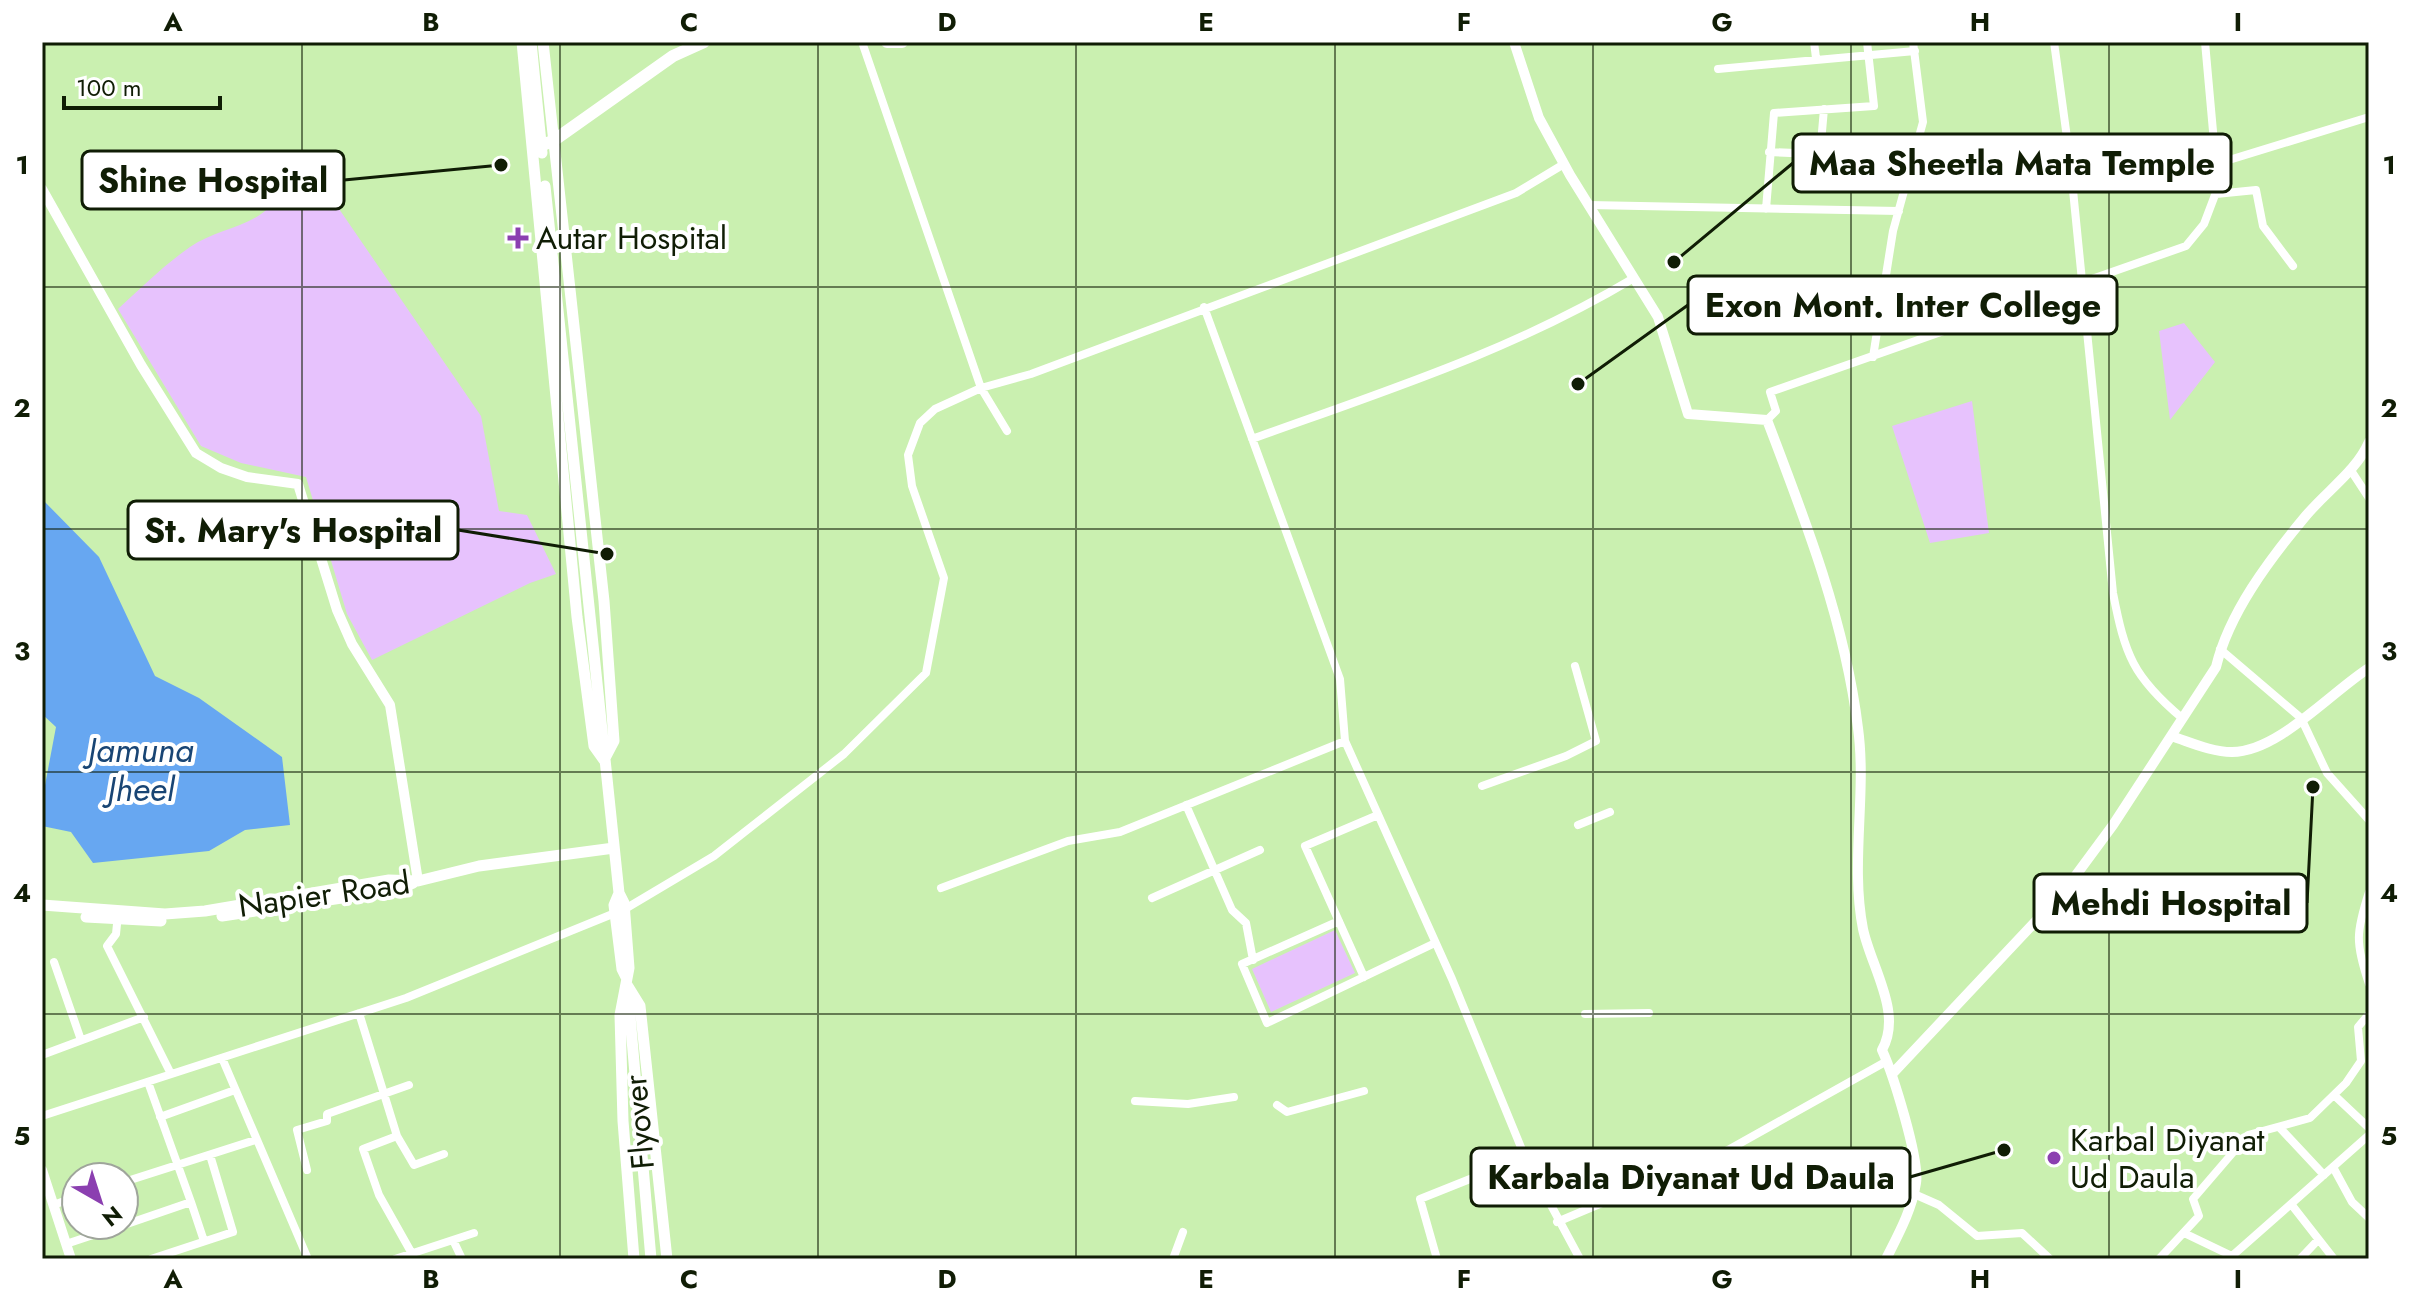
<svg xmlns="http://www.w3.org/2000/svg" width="2411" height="1301" viewBox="0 0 2411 1301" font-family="Jost,sans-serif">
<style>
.green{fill:#e7c2fd}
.water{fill:#67a7f1}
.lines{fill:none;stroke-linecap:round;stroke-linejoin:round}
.minor{stroke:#fff;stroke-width:8}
.tertiary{stroke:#fff;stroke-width:10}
.secondary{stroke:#fff;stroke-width:11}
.primary{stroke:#fff;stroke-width:12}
.grid{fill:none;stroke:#101d05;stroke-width:2;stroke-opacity:0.55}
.poi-dot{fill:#8b3fb0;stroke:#fff;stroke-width:3}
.labels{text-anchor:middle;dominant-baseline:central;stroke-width:8;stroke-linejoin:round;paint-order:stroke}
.poi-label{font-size:32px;fill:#101d05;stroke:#fff;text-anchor:start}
.street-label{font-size:32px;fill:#101d05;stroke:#fff}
.water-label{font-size:34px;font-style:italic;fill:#194574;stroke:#fff}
.leader{fill:none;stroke:#101d05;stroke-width:3}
.callout-dot{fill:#101d05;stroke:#fff;stroke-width:3}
.callout{fill:#fff;stroke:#101d05;stroke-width:3}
.callout-label{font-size:34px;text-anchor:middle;font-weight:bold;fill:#101d05}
.neatline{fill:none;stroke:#101d05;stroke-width:3}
.grid-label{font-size:26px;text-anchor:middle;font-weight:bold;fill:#101d05}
</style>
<rect width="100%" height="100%" fill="#caf0b0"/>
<path class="green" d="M 313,171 L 481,416 L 499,511 L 527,515 L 556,574 L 530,583 L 372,660 L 347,614 L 306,477 L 241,463 L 201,446 L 118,309 C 141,288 164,265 190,247 C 224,224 270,228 284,182 Z
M 2184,323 L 2215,362 L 2170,420 L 2159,331 Z
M 1972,401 L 1989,533 L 1930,543 L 1892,426 Z
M 1335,930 L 1355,973 L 1271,1012 L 1252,969 Z"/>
<path class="water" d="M 42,499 L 99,557 L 155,676 L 199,698 L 282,757 L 290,825 L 245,830 L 209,851 L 93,863 L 71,832 L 42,826 L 42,801 L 56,727 L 42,714 Z"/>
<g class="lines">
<path class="minor" d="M 862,42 L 981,388 L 1007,431
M 1814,42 L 1816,58
M 2054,42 L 2070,160 L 2113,593 C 2125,655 2133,677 2182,718
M 1718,69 L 1915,51
M 1769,152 L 1913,158
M 1820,154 L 1824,109
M 2216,164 L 2369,117
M 2216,194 L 2256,190 L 2263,226 L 2293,266
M 1589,205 L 1899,211
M 1766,209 L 1774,113 L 1874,106 L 1867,42
M 1204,307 L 1340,679 L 1345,741 L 1452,979 L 1525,1157
M 1873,357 L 1893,231 L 1923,122 L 1913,42
M 1767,420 L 1776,411 L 1770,392 L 2186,246 L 2204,224 L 2218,187 L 2205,42
M 1252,439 C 1385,391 1512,351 1634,278
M 2350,469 L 2369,498
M 2220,649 L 2301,718 L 2327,773 L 2369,820
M 1482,786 L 1566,756 L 1596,741 L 1575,666
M 1186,805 L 1232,910 L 1246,923 L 1253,960
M 1578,825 L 1610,812
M 941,888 L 1068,841 L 1120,832 L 1345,741
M 2369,892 C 2356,932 2355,943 2369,984
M 1152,898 L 1260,850
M 625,909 L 714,856 L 844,754 L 926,673 L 944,578 L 912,486 L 908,455 L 920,423 L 935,409 L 981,388 L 1031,374 L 1516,193 L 1564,164
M 118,914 L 116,934 L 107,946 L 171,1074
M 1339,921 L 1242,964 L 1267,1023 L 1435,943
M 54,962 L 81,1040
M 1364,977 L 1305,846 L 1378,815
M 359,1013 L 397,1136 L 363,1149 L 379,1195 L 415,1259
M 1585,1014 L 1649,1013
M 42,1055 L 144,1017
M 222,1058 L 308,1259
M 148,1082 L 191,1202
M 2334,1095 L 2369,1128
M 1135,1101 L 1188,1104 L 1234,1097
M 1277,1105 L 1287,1112 L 1364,1091
M 42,1116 L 406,998 L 615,913
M 160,1117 L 235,1090
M 2280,1128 L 2324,1175
M 397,1136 L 414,1165 L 444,1154
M 2333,1167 L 2352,1202 L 2369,1218
M 307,1170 L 297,1130 L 327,1121 L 327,1114 L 409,1085
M 124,1182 L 255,1140
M 1914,1194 L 1939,1205 L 1977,1236 L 2022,1233 L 2050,1259
M 2291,1204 L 2334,1259
M 53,1205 L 76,1197
M 1557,1222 L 1728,1150 L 1887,1061
M 124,1225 L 191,1202 L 204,1241
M 2184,1233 L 2232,1256 L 2369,1135
M 453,1240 L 462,1259
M 66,1244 L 123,1225
M 151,1259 L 233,1232 L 210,1155
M 395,1259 L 474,1233
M 1173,1259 L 1183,1232
M 1437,1259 L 1420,1199 L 1525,1157 L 1580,1259
M 2159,1259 L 2199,1216 L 2193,1199 L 2248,1135 L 2310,1118 L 2346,1083 L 2361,1061 L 2358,1027 L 2369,1014
M 2300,1259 L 2318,1240"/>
<path class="tertiary" d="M 1514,42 L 1539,118 L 1570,175 L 1658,317 L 1688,414 L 1767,420 C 1805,519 1845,622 1858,728 C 1867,794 1850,863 1863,929 C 1871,967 1903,1013 1882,1050 C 1893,1074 1920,1160 1916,1183 C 1912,1210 1898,1235 1886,1259
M 42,189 L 141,365 L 196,453 L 221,468 L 247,477 L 298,484 L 337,610 L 352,644 L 390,705 L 418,881
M 2171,736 C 2190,742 2211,752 2232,752 C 2278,752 2331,692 2369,668
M 1893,1073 L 2065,890 L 2113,825 L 2216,667 C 2229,613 2269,560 2304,518 C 2325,492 2356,472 2369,442
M 42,1170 L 71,1259"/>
<path class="secondary" d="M 522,42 L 577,617 L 594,746 L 604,760 L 614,741 L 604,601 L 543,42
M 531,42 L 542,153
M 545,186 L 619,893 L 624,903 L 629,968 L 620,1015 L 623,1121 L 634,1259
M 619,893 L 614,905 L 622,969 L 626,977
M 42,905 L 165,914 L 205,911 L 389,880 L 418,881 L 479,866 L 614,848
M 222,916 L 395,890 L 413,883
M 86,917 L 161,921
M 627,985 L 640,1006 L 667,1259
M 628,993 L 651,1259"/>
<path class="primary" d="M 887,42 L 902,42
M 534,148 L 553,141 L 673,56 L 704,42"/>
</g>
<path class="grid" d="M 302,42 L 302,1259M 560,42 L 560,1259M 818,42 L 818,1259M 1076,42 L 1076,1259M 1335,42 L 1335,1259M 1593,42 L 1593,1259M 1851,42 L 1851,1259M 2109,42 L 2109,1259M 42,287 L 2369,287M 42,529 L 2369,529M 42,772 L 2369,772M 42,1014 L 2369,1014"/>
<g class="poi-dot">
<path d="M514 226h8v8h8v8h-8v8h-8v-8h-8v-8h8z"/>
<circle cx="2054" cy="1158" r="8"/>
</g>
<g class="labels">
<g class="poi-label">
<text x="536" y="238">Autar Hospital</text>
<text x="2070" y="1140">Karbal Diyanat<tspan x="2070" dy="37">Ud Daula</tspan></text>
</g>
<g class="street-label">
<text transform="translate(324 894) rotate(-8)">Napier Road</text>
<text transform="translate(639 1122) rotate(-95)">Flyover</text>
</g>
<g class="water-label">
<text x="141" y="750">Jamuna<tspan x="141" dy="39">Jheel</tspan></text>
</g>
</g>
<path class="leader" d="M1674 262L1793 163M501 165L344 180M1578 384L1688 305M607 554L458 530M2313 787L2307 903M2004 1150L1910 1177"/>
<g class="callout-dot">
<circle cx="1674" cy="262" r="8"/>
<circle cx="501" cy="165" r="8"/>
<circle cx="1578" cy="384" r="8"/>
<circle cx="607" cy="554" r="8"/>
<circle cx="2313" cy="787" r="8"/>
<circle cx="2004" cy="1150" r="8"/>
</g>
<g class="callout">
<rect x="1793" y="134" width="438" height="58" rx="8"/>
<rect x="82" y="151" width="262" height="58" rx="8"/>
<rect x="1688" y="276" width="429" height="58" rx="8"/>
<rect x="128" y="501" width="330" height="58" rx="8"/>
<rect x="2034" y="874" width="273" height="58" rx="8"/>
<rect x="1471" y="1148" width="439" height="58" rx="8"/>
</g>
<g class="callout-label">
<text x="2012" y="175">Maa Sheetla Mata Temple</text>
<text x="213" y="192">Shine Hospital</text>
<text x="1903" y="317">Exon Mont. Inter College</text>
<text x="293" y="542">St. Mary's Hospital</text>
<text x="2171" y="915">Mehdi Hospital</text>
<text x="1691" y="1189">Karbala Diyanat Ud Daula</text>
</g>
<rect width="2411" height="1301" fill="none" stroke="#ffffff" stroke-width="88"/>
<g transform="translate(100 1201) rotate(141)"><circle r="38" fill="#ffffff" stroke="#9fa59b" stroke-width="2"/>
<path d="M0-6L14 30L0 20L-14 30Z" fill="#8b3fb0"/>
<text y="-12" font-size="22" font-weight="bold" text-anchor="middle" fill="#101d05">N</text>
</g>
<path d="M64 96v12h156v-12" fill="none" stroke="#101d05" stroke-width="4"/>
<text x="76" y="96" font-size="24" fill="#101d05" stroke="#ffffff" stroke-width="6" paint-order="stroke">100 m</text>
<rect x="44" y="44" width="2323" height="1213" class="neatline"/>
<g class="grid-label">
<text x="173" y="31">A</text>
<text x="431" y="31">B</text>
<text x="689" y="31">C</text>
<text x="947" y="31">D</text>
<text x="1206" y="31">E</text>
<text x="1464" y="31">F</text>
<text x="1722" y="31">G</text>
<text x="1980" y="31">H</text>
<text x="2238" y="31">I</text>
<text x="22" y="174">1</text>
<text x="2389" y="174">1</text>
<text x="22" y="417">2</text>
<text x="2389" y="417">2</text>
<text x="22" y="660">3</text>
<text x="2389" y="660">3</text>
<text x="22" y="902">4</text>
<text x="2389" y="902">4</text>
<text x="22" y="1145">5</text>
<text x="2389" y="1145">5</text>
<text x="173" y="1288">A</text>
<text x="431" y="1288">B</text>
<text x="689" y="1288">C</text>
<text x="947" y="1288">D</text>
<text x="1206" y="1288">E</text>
<text x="1464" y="1288">F</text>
<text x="1722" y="1288">G</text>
<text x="1980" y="1288">H</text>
<text x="2238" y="1288">I</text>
</g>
</svg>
